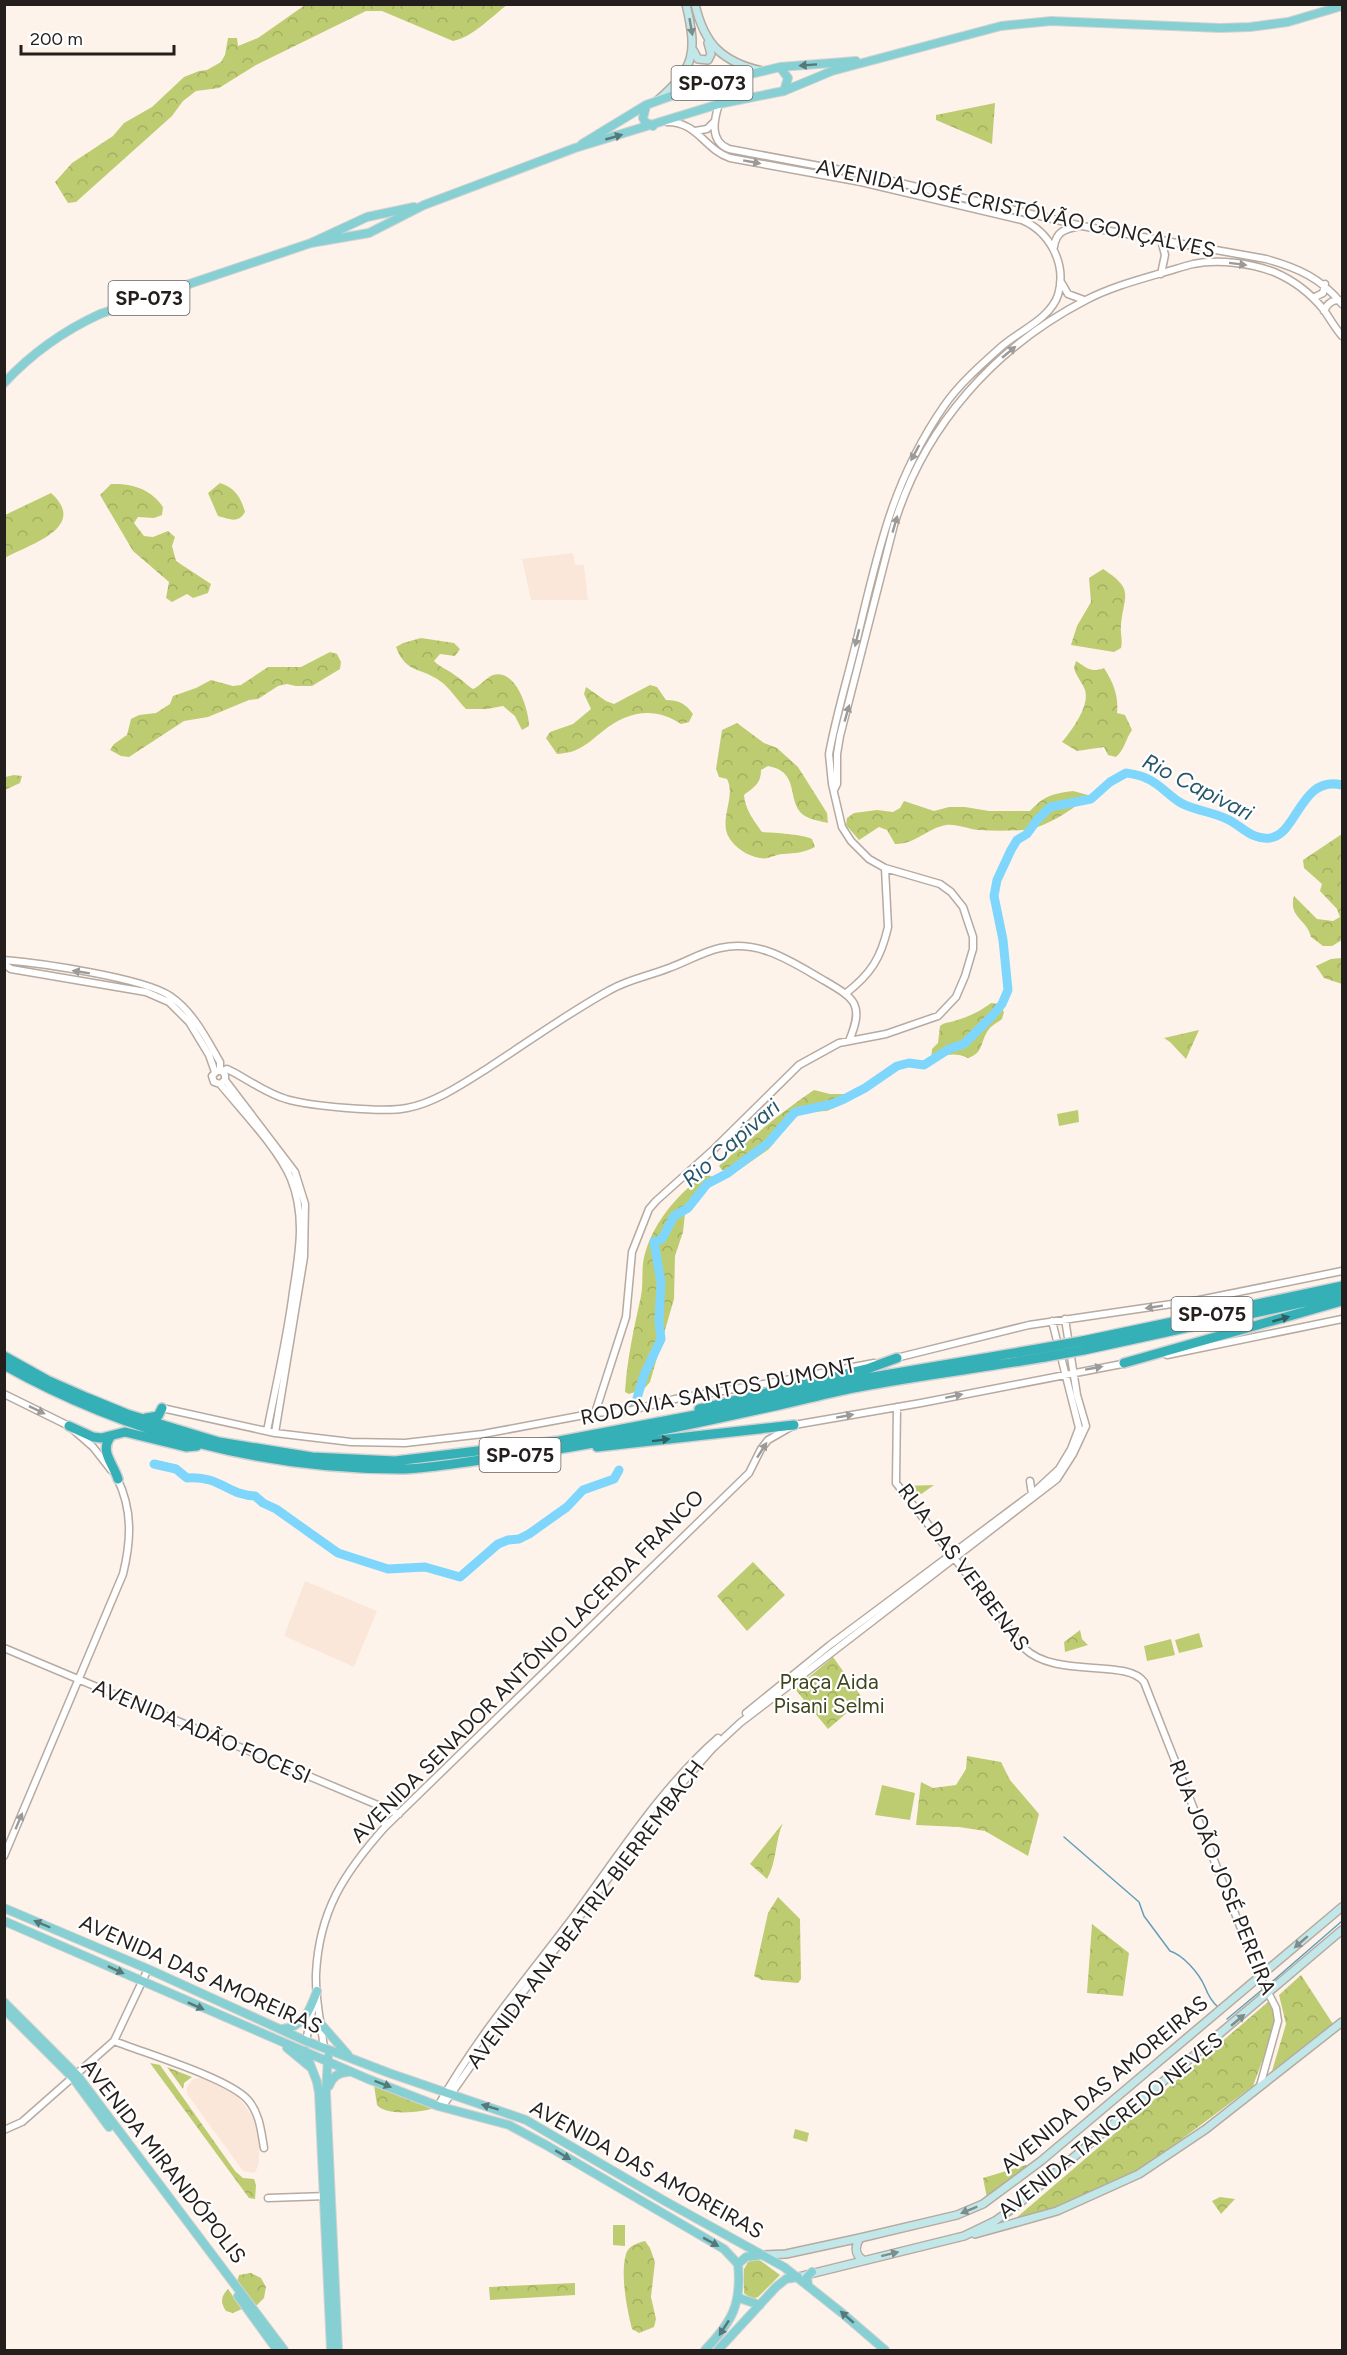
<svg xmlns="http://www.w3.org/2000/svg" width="1347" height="2355" viewBox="0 0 1347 2355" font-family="Figtree,sans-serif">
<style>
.built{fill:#fbe7d9}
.green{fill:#becc71}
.forest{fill:url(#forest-crowns)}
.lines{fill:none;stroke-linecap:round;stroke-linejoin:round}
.stream{stroke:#649fba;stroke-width:1.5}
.river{stroke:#7fd6fd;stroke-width:9}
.tertiary-casing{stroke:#b6aaa1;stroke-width:9}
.secondary-casing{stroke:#b6aaa1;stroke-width:10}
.primary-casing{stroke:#d3d2d2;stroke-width:10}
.motorway-casing{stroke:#d3d2d2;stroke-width:12}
.tertiary{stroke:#fff;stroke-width:6}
.secondary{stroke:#c2e7e9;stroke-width:7}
.primary{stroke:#86d0d3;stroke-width:8}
.motorway{stroke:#35b0b6;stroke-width:9}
.motorway-bridge-casing{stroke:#d3d2d2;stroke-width:12;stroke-linecap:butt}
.motorway-bridge{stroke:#35b0b6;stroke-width:9}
.oneway{fill:#7b8d8d}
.oneway2{fill:#557878}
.oneway3{fill:#9c9a99}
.oneway4{fill:#2c6061}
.labels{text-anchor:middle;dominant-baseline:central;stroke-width:4.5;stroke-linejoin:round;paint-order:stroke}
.shield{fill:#fff;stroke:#666260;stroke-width:1.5}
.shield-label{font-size:20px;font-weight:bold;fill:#241f1c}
.street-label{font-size:21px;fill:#241f1c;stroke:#fff}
.park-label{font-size:21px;fill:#3f451c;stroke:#fff}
.water-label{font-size:22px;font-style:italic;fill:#27576c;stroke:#fff}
</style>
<defs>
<pattern id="forest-crowns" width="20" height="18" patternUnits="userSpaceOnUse" patternTransform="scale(1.5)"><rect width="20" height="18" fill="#becc71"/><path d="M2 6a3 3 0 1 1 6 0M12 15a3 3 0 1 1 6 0" fill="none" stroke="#a3af61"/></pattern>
</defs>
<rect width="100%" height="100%" fill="#fef3eb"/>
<path class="built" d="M 573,553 L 575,565 L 584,565 L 588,600 L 531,600 L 522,559 Z
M 305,1581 L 377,1611 L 354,1667 L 284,1636 Z
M 202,2077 L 238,2096 L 256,2122 L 259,2146 L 259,2162 L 256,2171 L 253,2173 L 243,2171 L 187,2094 L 187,2087 L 192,2080 Z"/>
<path class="green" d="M 1078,1110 L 1079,1122 L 1059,1126 L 1057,1114 Z
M 1199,1633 L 1203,1647 L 1179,1653 L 1175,1640 Z
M 1171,1639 L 1175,1655 L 1147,1661 L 1144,1646 Z
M 882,1785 L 915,1793 L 910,1820 L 875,1815 Z
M 795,2129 L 809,2133 L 807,2142 L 793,2138 Z
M 613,2225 L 625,2225 L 625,2246 L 613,2245 Z"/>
<path class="forest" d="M 305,5 L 507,5 C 491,17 473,37 453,41 L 382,11 L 366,11 L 256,65 L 219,88 L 196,91 L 183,101 L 172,116 L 76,202 L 68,203 L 55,182 L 72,163 L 113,136 L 124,123 L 152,107 L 184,77 L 199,71 L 207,70 L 221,62 L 225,55 L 228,38 L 237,38 L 238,46 L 258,38 Z
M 995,103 L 992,144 L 936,120 L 936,115 Z
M 220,483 C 234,487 241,497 245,512 C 238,524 230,519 218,516 L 208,493 Z
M 111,484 C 132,483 151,489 163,507 L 162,515 L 154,518 L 138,517 L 134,523 L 144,536 L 153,537 L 168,531 L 175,537 L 172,546 L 176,561 L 211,584 L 208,593 L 193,598 L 187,594 L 172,602 L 166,598 L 169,582 L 133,551 L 100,495 Z
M 51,493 C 90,528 27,545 5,558 L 5,515 Z
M 1103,569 C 1135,590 1124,594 1121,625 C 1120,634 1123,640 1121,648 L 1114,652 L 1071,645 L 1077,626 L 1091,602 L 1089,578 Z
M 421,638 L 454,643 L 460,649 L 455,656 L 440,654 L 434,661 C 441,668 449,670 456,676 C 463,680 466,685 473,689 C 480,686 486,678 493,675 C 516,668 529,710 529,726 L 522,730 L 515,716 L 503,706 L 487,709 L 466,709 C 457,700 450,688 440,681 C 421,667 406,674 396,647 L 403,643 Z
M 330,652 L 337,654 L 341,662 L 340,669 L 312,686 L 296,686 L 287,684 L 278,686 L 258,699 L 249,700 L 208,717 L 184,721 L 129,757 L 121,756 L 110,750 L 114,744 L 127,735 L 131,719 L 139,715 L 156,713 L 170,704 L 173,696 L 196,688 L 211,680 L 233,686 L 241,685 L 268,667 L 301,667 Z
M 1076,661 C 1087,668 1091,673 1104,668 C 1113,682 1119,696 1117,713 L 1125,715 L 1132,730 C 1125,740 1125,749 1116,757 L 1108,755 L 1104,747 L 1077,751 L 1062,742 C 1072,730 1090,706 1085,690 C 1082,682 1076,676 1074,668 Z
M 650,685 L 657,687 L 666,700 C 679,700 686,704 693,714 L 689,722 L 681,724 C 655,706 627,711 603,731 C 594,738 586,746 576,750 C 570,753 564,753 557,754 L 546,738 L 550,732 L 573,724 L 591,709 L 584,694 L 586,687 L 606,701 L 614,704 Z
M 737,723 L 764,743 L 777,748 L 798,767 L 827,813 L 828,823 C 821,821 811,820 805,816 C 785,803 802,772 768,766 L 761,770 C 761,784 754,787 744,795 C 745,809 754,821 762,832 C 776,833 801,834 812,839 L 815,847 C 803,853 796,853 783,854 C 775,854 768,860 760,858 C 746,856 729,844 726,830 C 723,813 735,794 727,779 L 719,777 L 716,769 L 722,730 Z
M 14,775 L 22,776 L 20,783 L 5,790 L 5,777 Z
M 1073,791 L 1088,795 C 1077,808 1041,830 1024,830 C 1009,831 993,831 978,830 C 967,829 958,824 946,825 C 928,828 914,845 895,844 L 887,830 L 879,827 L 859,840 L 846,825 L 847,818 L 854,813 L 877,810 L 893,812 L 900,808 L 904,801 L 934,811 L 949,807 L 965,807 L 989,811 L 1030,811 C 1045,795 1052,794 1073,791 Z
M 1342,834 L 1342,940 L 1332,946 L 1323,946 L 1311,937 C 1307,919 1288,918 1294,896 L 1317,919 L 1333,921 L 1340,917 L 1337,909 L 1320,891 L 1322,884 L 1304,868 L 1303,860 Z
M 1342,958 L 1342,984 L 1324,978 L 1316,966 L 1331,959 Z
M 991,1003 L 999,1004 L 1004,1012 L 1002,1019 C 997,1023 990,1026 987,1032 C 980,1044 983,1053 968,1058 C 955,1052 944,1054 931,1061 L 932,1049 L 938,1043 L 940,1026 C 945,1022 948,1023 954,1021 C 966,1018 981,1011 991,1003 Z
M 1199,1030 L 1186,1059 L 1170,1042 L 1164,1038 Z
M 814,1090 L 830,1094 L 846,1094 L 849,1101 L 827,1111 L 803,1112 L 790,1122 L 769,1149 L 739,1170 L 722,1170 L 719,1166 L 721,1164 C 751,1138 781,1112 814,1090 Z
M 705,1174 L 713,1177 L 712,1184 L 685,1214 L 683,1232 L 675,1256 L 674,1299 L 650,1382 L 644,1389 L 629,1394 L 625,1392 C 627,1359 634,1328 641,1296 C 643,1285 642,1274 643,1263 C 649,1227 676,1195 705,1174 Z
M 934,1485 L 913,1500 L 903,1486 Z
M 753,1562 L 785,1595 L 747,1631 L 717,1596 Z
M 1080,1630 L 1082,1639 L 1088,1645 L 1065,1652 L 1064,1642 Z
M 833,1657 L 863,1699 L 828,1729 L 795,1689 Z
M 967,1756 L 1001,1762 L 1010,1780 L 1039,1814 L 1028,1856 L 985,1831 L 959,1827 L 916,1825 L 921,1782 L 933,1788 L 956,1785 L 966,1769 Z
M 783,1823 C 775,1840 777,1862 767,1879 L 750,1864 Z
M 778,1897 L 800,1919 L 801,1979 L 798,1983 L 762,1980 L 754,1976 L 768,1913 Z
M 1092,1924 L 1129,1953 L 1123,1996 L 1087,1993 Z
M 1301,1975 L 1333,2024 L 1272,2071 L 1286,2024 L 1279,1995 Z
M 1268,2002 L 1273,2009 L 1276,2024 L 1253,2086 L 1135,2174 L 1056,2210 L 1016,2218 Z
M 150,2063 L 160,2065 L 235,2171 L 243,2178 L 254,2179 L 256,2185 L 255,2199 L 249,2198 Z
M 167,2067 L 192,2077 L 184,2083 L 183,2089 Z
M 374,2085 L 438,2107 C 424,2112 387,2117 377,2105 Z
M 1026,2165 L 1030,2168 L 987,2198 L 983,2178 Z
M 1220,2197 L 1235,2199 L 1221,2214 L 1212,2201 Z
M 645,2241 L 650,2248 L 655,2262 L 651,2297 L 656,2319 L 654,2327 L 639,2333 L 632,2329 C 627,2309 620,2275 626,2254 C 628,2246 637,2243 645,2241 Z
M 755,2259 L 761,2261 L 780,2275 L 758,2297 L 752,2299 L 744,2293 L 744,2269 L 748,2262 Z
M 251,2273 L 261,2278 L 266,2287 L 264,2298 L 257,2305 L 254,2305 L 237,2282 L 239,2275 Z
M 575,2283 L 575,2295 L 490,2300 L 489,2287 Z
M 228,2289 L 242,2309 L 233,2313 L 226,2311 C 220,2302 221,2296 228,2289 Z"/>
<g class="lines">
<path class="stream" d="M 1064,1837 L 1139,1902 L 1144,1916 L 1170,1951 C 1183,1955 1199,1973 1205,1987 C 1208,1995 1211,2001 1218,2007
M 1267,1986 L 1342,1921
M 1227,2019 L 1263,1989"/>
<path class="river" d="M 635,1405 L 644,1375 L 661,1339 L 659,1321 L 661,1282 L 654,1242 L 662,1239 L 674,1216 L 688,1208 L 707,1184 L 728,1173 L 768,1143 L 795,1112 L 832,1104 L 844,1099 L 865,1088 L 897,1066 L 909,1063 L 924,1065 L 949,1049 L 964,1044 L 993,1015 L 1002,1004 L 1008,990 L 1003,940 L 994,896 L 997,880 L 1011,850 L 1017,840 L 1027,834 L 1037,820 L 1050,807 L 1091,799 L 1110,782 L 1126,773 C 1133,774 1141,775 1148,779 C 1161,785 1169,796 1181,803 C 1196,811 1214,812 1229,820 C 1244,828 1252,840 1270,838 C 1298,834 1300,775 1342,785
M 154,1464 L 176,1469 L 187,1478 C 219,1475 230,1496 255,1496 L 263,1503 L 276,1509 L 338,1553 L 388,1569 L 425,1567 L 460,1577 L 498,1544 L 508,1540 L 519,1539 L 529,1534 L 567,1507 L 583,1490 L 614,1479 L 619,1470"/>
<g class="tertiary-casing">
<path id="tertiary" d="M 719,104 C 714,120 709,141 729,149 L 862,174 L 1082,226 L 1266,259 C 1298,268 1321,278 1342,304
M 695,131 L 707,129 L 715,121
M 1054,247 C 1056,231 1065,229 1080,226
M 1161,274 L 1165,255 L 1161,240
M 1061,282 L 1068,294 L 1084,300
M 1313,298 L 1323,293 L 1325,284
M 1324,311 C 1327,304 1331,300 1339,300
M 834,790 L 837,784 L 837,754 L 840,736 L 894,525 C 924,426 995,347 1086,300 C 1109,288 1134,281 1158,274 C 1170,271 1181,267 1193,264 C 1218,259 1250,263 1274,272 C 1293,280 1311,294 1324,310 C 1330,319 1335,328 1342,336
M 4,960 C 40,963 144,978 170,996 C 193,1011 207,1040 220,1062 L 220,1070
M 4,964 L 11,969 L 146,992 L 169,1002 L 189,1022 L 209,1055 L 215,1072
M 845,994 C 871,974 881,958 888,927 L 885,868
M 222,1071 L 227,1069 L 233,1072 C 250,1081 268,1094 286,1099 C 309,1106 384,1113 407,1108 C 435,1103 464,1083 488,1068 C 528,1042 568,1013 610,990 C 629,979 649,976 669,968 C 686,962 702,952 720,948 C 760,939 792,962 825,981 C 856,999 864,1005 849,1041
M 225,1080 L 295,1172 L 305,1204 L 304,1257 L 275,1433
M 220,1084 L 225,1080 L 225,1075 L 222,1071 L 217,1071 L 212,1076 L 214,1082 L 220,1084 C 242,1111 278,1148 291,1179 C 306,1216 299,1254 293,1292 C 287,1339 276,1385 267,1431
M 1167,1355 L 1342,1319
M 896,1358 L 1029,1325 L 1199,1300 L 1342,1271
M 4,1394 L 69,1426 L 93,1447 L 111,1470
M 897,1407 L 896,1483 L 1024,1648 C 1055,1679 1127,1658 1144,1682 L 1260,1977 L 1276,2008 L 1278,2021 L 1260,2086
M 162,1408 L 275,1433 L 351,1442 L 405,1443 L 483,1434 L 595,1413 L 632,1410 L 675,1399 L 775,1382 L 874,1363
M 595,1413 L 626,1317 L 632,1252 L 649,1209 L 656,1201 L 714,1149 L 799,1065 L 839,1043 L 886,1034 L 938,1016 L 956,997 L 965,976 L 973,949 L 973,937 L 963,907 L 951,892 L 940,884 L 885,868 L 869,859 L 851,841 L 842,827 L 832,784 L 829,754 C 836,715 848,677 857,639 C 878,552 892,481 944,406 C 959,384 982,364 1001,347 C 1019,331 1050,319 1058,295 C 1067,264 1050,232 1022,220 L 861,182 L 730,158 C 704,149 698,122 667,122
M 1030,1481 L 1032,1494
M 4,1648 L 399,1814
M 746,1713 L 830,1645 L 1032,1494 L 1059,1469 L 1071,1449 L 1079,1428 L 1052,1321
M 379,1805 L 384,1815 L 385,1827
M 4,1856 L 123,1574 C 131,1541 133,1510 117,1478
M 114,2041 C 144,2053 229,2078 248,2100 C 260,2114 261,2131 264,2148
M 306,2041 L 313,2007
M 324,2048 C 321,2023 315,1999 316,1974 C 319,1911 344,1873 385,1827 L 749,1473 L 761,1449 L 768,1440 L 794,1425 L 921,1403 L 1127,1363
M 438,2106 C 476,2038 528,1977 574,1916 C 619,1855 661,1788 718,1738
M 442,2107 L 512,2007 L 664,1804 L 712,1749 L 740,1723 L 787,1687 L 1057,1479 L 1073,1454 L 1086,1426 L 1077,1395 L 1065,1319
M 4,2130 L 22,2122 L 114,2041 L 148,1969
M 268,2198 L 327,2196"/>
</g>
<g class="secondary-casing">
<path id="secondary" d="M 695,4 C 704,44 722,62 762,71
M 693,50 L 698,59 L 708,60 L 711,54 L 708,43
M 658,100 C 696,67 697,52 686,4
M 975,2234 L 1057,2211 L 1139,2174 L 1206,2129 L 1342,2022
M 860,2238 C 855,2246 854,2254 863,2260
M 763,2255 L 786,2254 L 860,2238 L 957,2215 L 983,2204 L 1041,2161 L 1342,1907
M 798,2277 L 964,2236 L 995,2221 L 1016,2206 L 1342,1930"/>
</g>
<g class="primary-casing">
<path id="primary" d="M 780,67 L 788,78 L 784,91
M 646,106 L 643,118 L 645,122 L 653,126
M 582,144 L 646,105 L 696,87 L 780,67 L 856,61
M 311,243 L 369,233 L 424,205 L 575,148 L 719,104 L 784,91 L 832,71 L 1001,26 L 1051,21 L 1220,28 L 1250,27 L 1288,22 L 1342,6
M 4,383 C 32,353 63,331 100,314 L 311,243 L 367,217 L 414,207
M 4,1908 L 148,1969 L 306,2041 L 389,2073 L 526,2120 L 663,2200 L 784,2267 L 842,2313 L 885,2350
M 4,1921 L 368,2079 L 438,2106 L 509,2125 L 546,2145 L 724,2249 L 738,2264
M 4,2002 L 77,2075 L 284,2350
M 4,2009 L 73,2078 L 109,2127
M 320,2023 L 348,2055
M 282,2029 C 304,2027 310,2010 317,1991
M 287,2048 L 310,2067
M 305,2051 L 317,2082 L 319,2093 L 331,2350
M 328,2057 L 326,2093 L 338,2350
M 329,2086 C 332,2077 339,2072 349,2072
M 738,2264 L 746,2257 L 761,2255
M 808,2285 L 807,2277 L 812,2272
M 238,2296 L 277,2350
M 739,2298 L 760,2305
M 705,2350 C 732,2322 742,2304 738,2264
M 718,2350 L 776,2287 L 786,2279 L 798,2277"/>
</g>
<g class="motorway-casing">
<path id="motorway" d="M 1082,1341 L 1342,1286
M 1084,1350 L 1342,1294
M 4,1356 L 47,1380 L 88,1398 L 127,1414 L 219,1442 L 312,1457 L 395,1461 L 559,1441 L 743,1406 L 855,1380 L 1043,1348
M 1124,1363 L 1342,1301
M 4,1365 C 127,1434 265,1470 405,1469 C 434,1468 462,1462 490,1459 C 586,1447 681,1427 775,1406 C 803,1400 831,1392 859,1387 C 920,1375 983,1368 1045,1357
M 699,1409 L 867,1369 L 897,1358
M 146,1418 L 158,1416 L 162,1408
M 69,1426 L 93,1437 L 101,1438 L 125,1432 L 186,1447 L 197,1446
M 111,1436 C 99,1451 113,1463 118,1479
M 597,1447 L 794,1425"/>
</g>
<use href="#tertiary" class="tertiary"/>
<use href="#secondary" class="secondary"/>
<use href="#primary" class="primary"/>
<use href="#motorway" class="motorway"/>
<g class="motorway-bridge-casing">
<path id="motorway-bridge" d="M 1043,1348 L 1082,1341
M 1045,1357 L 1084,1350"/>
</g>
<use href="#motorway-bridge" class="motorway-bridge"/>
</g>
<defs><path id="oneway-solid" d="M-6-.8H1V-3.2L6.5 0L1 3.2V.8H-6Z" transform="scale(1.5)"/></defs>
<g class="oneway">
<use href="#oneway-solid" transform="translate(691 27) rotate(80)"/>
<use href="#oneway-solid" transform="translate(1301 1942) rotate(139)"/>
<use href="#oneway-solid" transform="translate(1238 2020) rotate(-40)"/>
<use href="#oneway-solid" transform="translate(969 2210) rotate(158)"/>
<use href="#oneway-solid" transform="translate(890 2254) rotate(-14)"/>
</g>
<g class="oneway2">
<use href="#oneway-solid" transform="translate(808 65) rotate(176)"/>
<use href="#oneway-solid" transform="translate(614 137) rotate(-16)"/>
<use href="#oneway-solid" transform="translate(42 1924) rotate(-157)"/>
<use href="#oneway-solid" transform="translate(116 1970) rotate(25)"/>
<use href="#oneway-solid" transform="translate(196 2006) rotate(24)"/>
<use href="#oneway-solid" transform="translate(383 2084) rotate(21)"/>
<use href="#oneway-solid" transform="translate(490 2107) rotate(-163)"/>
<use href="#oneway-solid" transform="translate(563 2155) rotate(31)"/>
<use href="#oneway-solid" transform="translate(711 2242) rotate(29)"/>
<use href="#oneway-solid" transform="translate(847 2317) rotate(-139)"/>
<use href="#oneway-solid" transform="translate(724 2328) rotate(123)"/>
</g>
<g class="oneway3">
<use href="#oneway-solid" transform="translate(752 162) rotate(10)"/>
<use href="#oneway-solid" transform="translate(1238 264) rotate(7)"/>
<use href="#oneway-solid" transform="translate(1009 352) rotate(-40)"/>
<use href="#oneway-solid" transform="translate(915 453) rotate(118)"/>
<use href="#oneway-solid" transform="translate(895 524) rotate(-74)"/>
<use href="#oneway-solid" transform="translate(857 638) rotate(104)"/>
<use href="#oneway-solid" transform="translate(847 713) rotate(-74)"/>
<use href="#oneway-solid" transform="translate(81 972) rotate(-171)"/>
<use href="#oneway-solid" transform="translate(1154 1307) rotate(171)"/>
<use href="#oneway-solid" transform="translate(1094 1368) rotate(-10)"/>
<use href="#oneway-solid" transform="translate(954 1396) rotate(-12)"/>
<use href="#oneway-solid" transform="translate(37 1410) rotate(26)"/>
<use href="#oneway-solid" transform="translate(845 1416) rotate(-10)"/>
<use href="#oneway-solid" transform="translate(762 1450) rotate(-57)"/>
<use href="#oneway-solid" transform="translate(19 1821) rotate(-67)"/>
</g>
<g class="oneway4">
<use href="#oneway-solid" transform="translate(1281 1319) rotate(-16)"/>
<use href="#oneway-solid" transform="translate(661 1440) rotate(-7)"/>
</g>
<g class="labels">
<g class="shield">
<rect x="671.5" y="66" width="81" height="34" rx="4.5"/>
<rect x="108.5" y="281" width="81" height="34" rx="4.5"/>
<rect x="1171.5" y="1297" width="81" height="34" rx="4.5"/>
<rect x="479.5" y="1438" width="81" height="34" rx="4.5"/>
</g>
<g class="shield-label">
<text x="712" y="83">SP-073</text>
<text x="149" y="298">SP-073</text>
<text x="1212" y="1314">SP-075</text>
<text x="520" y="1455">SP-075</text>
</g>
<g class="street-label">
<text transform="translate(1016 208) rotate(12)">AVENIDA JOSÉ CRISTÓVÃO GONÇALVES</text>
<text transform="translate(718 1391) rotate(-11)">RODOVIA SANTOS DUMONT</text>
<text transform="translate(964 1567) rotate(53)">RUA DAS VERBENAS</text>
<text transform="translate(527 1666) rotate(-45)">AVENIDA SENADOR ANTÔNIO LACERDA FRANCO</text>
<text transform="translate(202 1731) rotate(23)">AVENIDA ADÃO FOCESI</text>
<text transform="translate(1223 1877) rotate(68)">RUA JOÃO JOSÉ PEREIRA</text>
<text transform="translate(585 1914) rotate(-53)">AVENIDA ANA BEATRIZ BIERREMBACH</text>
<text transform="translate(201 1974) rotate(24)">AVENIDA DAS AMOREIRAS</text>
<text transform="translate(1104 2084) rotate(-40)">AVENIDA DAS AMOREIRAS</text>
<text transform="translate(1110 2125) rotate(-39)">AVENIDA TANCREDO NEVES</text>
<text transform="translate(164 2161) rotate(52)">AVENIDA MIRANDÓPOLIS</text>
<text transform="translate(647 2169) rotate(29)">AVENIDA DAS AMOREIRAS</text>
</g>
<g class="park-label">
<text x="829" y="1681">Praça Aida<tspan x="829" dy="24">Pisani Selmi</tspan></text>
</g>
<g class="water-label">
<text transform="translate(1198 787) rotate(27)">Rio Capivari</text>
<text transform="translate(731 1143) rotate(-41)">Rio Capivari</text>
</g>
</g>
<rect width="1347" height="2355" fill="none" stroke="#241f1c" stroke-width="12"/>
<path d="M21 45v9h153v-9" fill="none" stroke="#241f1c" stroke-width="3"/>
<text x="30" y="45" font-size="18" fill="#241f1c" stroke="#ffffff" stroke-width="4.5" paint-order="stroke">200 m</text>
</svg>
